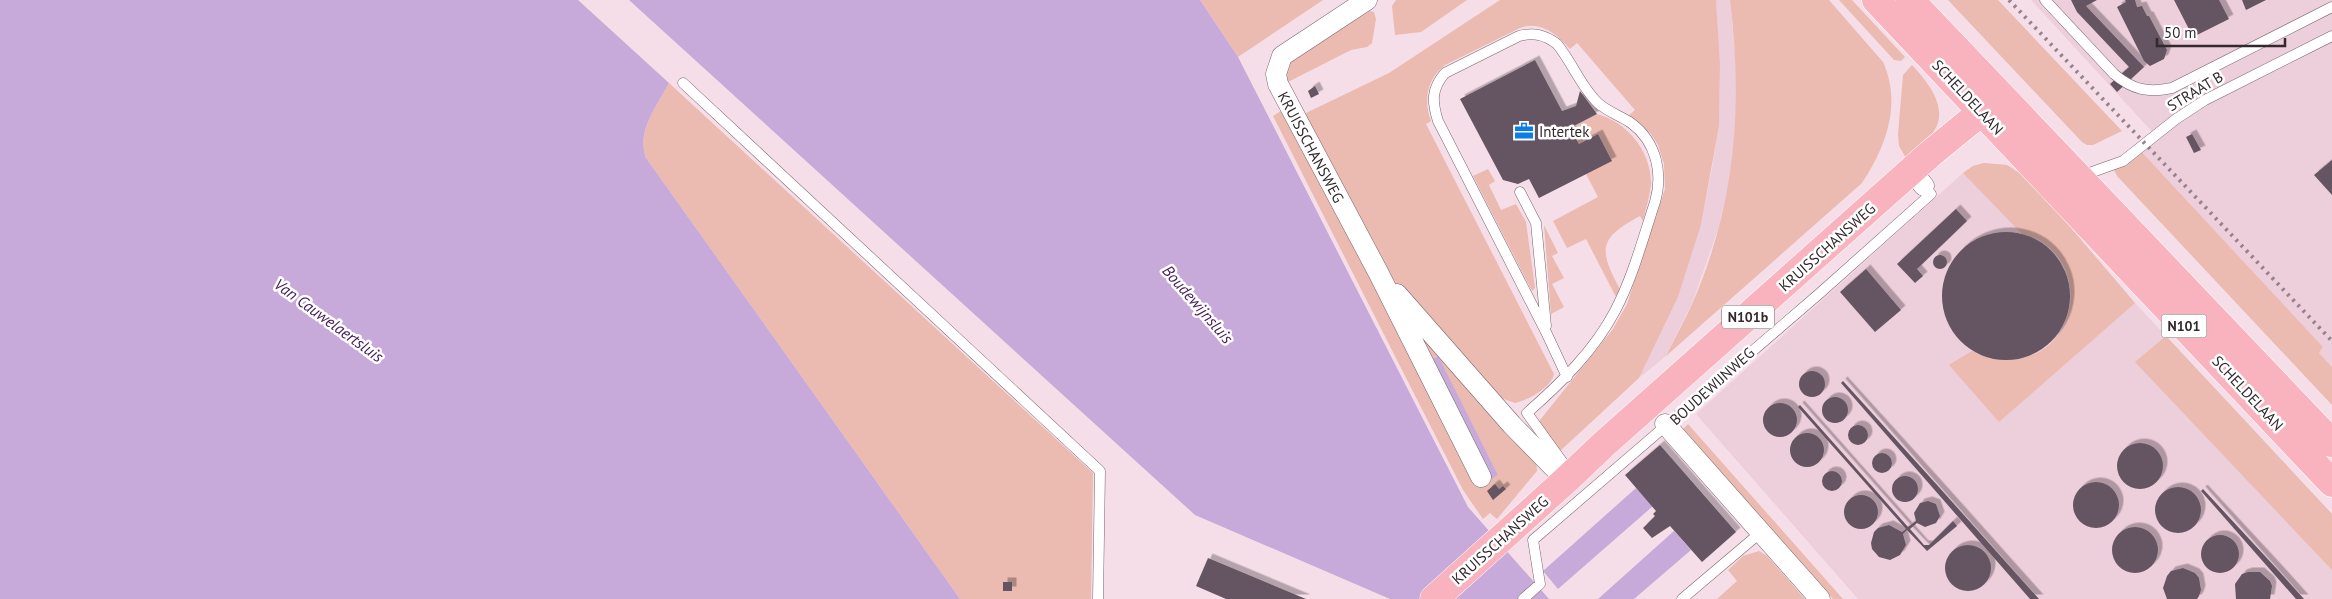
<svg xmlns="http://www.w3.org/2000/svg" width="2332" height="599" viewBox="0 0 2332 599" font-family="'PT Sans',sans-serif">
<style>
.built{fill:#edcedb}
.green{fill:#ebbab1}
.water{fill:#c7a9da}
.building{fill:#655462;filter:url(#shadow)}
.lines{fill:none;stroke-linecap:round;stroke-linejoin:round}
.lane-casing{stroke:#79646d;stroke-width:11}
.street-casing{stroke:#79646d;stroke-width:21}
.primary-casing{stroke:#fff;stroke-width:29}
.lane{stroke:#fff;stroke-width:10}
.street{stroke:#fff;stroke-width:20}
.primary{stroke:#f8b3bf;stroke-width:28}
.rail{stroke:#94838a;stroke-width:4;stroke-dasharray:2.5 5;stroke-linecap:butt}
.labels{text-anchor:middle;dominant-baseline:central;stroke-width:5;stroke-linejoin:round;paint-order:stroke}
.shield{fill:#fff;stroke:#70696b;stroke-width:1}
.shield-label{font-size:14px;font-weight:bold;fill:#32292c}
.street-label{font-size:15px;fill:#32292c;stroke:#fff}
.poi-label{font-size:15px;fill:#32292c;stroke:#fff;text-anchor:start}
.water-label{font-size:16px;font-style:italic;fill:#47205b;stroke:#fff}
</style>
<defs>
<filter id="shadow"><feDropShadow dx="4.5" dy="-4.5" stdDeviation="0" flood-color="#0004"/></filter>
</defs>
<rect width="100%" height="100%" fill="#f6dee8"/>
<path class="built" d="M 1716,0 L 1730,0 L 1736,63 L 1737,125 L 1730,180 L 1718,229 L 1693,301 L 1666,356 L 1639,378 L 1678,297 L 1701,225 L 1711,174 L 1719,126 L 1720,63 Z
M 2031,0 L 2332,0 L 2332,367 L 2319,353 L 2323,347 L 2137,147 L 2156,136 Z
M 1984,163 L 2007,165 L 2030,180 L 2135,303 L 2332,514 L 2332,599 L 1858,599 L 1696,414 L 1963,173 L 1973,166 Z"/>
<path class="green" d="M 1200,0 L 1323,0 L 1238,57 Z
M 1396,0 L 1467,0 L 1421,32 L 1395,35 L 1392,6 Z
M 1500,0 L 1716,0 L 1720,63 L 1719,126 L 1701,225 L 1678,297 L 1639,378 L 1559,452 L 1538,427 L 1540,420 L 1613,329 L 1627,304 L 1665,189 L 1664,164 L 1658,145 L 1651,134 L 1628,116 L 1635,110 L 1577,43 L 1570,49 C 1557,34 1540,20 1520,28 L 1445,65 C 1427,79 1423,100 1431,121 L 1426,124 L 1554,374 C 1551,388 1528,400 1515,403 L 1501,398 L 1384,270 L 1304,114 L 1389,73 Z
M 1730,0 L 1829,0 L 1883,62 C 1902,104 1886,147 1862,183 L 1666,356 C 1675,338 1685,320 1693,302 C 1736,203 1743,105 1730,0 Z
M 1839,0 L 1852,0 L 1905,57 L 1901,61 L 1894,60 Z
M 1948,0 L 1998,0 L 2122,131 L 2093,145 L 2087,145 L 2082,142 Z
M 1370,11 L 1374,12 L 1376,19 L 1372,43 L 1367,47 L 1351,50 L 1288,82 L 1286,77 L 1288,62 Z
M 1912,65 C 1928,82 1951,110 1932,134 C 1925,143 1914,150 1906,158 L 1899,146 L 1898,134 L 1903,75 Z
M 669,83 L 1093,473 L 1091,599 L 960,599 L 646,158 C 636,131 657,106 669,83 Z
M 1284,109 L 1480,486 L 1498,475 L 1437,356 L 1429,360 L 1417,327 L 1536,460 L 1537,471 L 1497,519 L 1490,513 L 1483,519 L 1463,490 L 1273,116 Z
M 1597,114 C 1627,122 1651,151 1651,183 C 1650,195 1646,209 1643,221 L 1640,216 C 1599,238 1598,249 1620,289 L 1617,299 L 1586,239 L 1567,248 L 1553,221 L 1598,197 L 1586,174 L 1611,159 L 1598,134 L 1579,144 L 1570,128 Z
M 2137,147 L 2323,347 L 2319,353 L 2332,367 L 2332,405 L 2117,176 L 2114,170 L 2114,164 Z
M 1984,163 L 2007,165 L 2030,180 L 2135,303 L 1999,422 L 1949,365 L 1972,351 C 2077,394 2105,253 2022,234 L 1963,173 L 1973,166 Z
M 1488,169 L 1495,181 L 1489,185 L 1501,210 L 1516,204 L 1526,222 L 1535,288 L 1532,291 L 1473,176 Z
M 1544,225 L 1558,253 L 1552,256 L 1564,278 L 1552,284 L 1564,307 L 1551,314 Z
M 2166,336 L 2332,514 L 2332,570 L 2135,362 Z
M 1688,424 L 1843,599 L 1833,599 L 1683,429 Z
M 1759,551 L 1767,556 L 1805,599 L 1717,599 L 1737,581 L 1728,570 L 1743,556 Z"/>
<path class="water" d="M 0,0 L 578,0 L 669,83 C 657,106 636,131 646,158 L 960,599 L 0,599 Z
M 629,0 L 1200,0 L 1238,57 L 1468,507 L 1549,599 L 1390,599 L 1195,515 Z
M 1438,356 L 1498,475 L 1490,480 L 1429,360 Z
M 1636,488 L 1653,506 L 1558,589 L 1543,571 Z
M 1674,531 L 1691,550 L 1634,599 L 1598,599 Z"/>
<path class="building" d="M 2071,0 L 2097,0 L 2086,6 L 2144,67 L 2117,92 L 2110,84 L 2129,67 L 2077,12 Z
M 2125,0 L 2135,0 L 2137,7 L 2142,6 L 2147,16 L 2149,16 L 2167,50 L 2164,59 L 2150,66 L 2144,61 L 2117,7 L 2126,2 Z
M 2174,0 L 2219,0 L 2229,19 L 2193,37 Z
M 2242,0 L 2266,0 L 2246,10 Z
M 1535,60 L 1562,111 L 1576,106 L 1580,91 L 1597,114 L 1570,128 L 1579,144 L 1598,134 L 1612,161 L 1539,198 L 1529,179 L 1518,184 L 1503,180 L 1460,99 Z
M 1315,86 L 1319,94 L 1311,98 L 1308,91 Z
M 2192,134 L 2201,150 L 2194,153 L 2186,137 Z
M 2332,160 L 2332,195 L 2314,175 Z
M 1956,209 L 1967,221 L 1917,269 L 1923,276 L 1915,283 L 1897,264 Z
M1942 296a64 64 0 1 1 128 0a64 64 0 1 1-128 0Z
M1933 262a7 7 0 1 1 14 0a7 7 0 1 1-14 0Z
M 1866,269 L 1901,310 L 1875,332 L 1840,292 Z
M1799 384a13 13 0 1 1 26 0a13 13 0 1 1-26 0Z
M 1843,381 L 1938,486 L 2039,599 L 2030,599 L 1841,383 Z
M1822 410a13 13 0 1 1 26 0a13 13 0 1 1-26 0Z
M1763 420a17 17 0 1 1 34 0a17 17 0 1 1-34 0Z
M 1800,405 L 1908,527 L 1916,521 L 1914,513 L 1920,503 L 1928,501 L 1936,504 L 1940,516 L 1936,523 L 1925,527 L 1917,523 L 1910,529 L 1924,545 L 1929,545 L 1953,521 L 1957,526 L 1927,551 L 1907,530 L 1903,534 L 1906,545 L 1900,555 L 1890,560 L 1879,557 L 1872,549 L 1871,543 L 1874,532 L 1878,528 L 1889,525 L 1902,532 L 1906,529 L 1798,407 Z
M1848 435a10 10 0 1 1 20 0a10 10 0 1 1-20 0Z
M1790 450a17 17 0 1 1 34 0a17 17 0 1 1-34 0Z
M2117 466a23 23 0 1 1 46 0a23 23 0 1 1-46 0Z
M 1660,445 L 1736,532 L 1702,562 L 1670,526 L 1652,538 L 1643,528 L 1655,516 L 1653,514 L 1656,511 L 1625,475 Z
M1872 463a10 10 0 1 1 20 0a10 10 0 1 1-20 0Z
M1822 481a10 10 0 1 1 20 0a10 10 0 1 1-20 0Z
M1892 489a13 13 0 1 1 26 0a13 13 0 1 1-26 0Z
M2073 505a23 23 0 1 1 46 0a23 23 0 1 1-46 0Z
M 1495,484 L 1499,489 L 1503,486 L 1506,489 L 1493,500 L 1487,491 Z
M2155 510a23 23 0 1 1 46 0a23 23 0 1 1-46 0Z
M 2203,489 L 2277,569 L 2304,599 L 2296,599 L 2201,491 Z
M1844 512a17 17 0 1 1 34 0a17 17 0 1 1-34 0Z
M2112 550a23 23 0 1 1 46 0a23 23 0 1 1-46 0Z
M2201 554a19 19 0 1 1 38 0a19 19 0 1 1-38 0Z
M1945 568a23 23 0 1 1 46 0a23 23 0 1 1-46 0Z
M 1208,558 L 1306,599 L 1226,599 L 1196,586 Z
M 2183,568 L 2195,573 L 2199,578 L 2201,590 L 2199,596 L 2197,599 L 2167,599 L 2163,588 L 2167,576 L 2171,571 Z
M 2248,572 L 2260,572 L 2270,581 L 2272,586 L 2270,599 L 2236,599 L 2235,584 L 2242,574 Z
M 1003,582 L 1012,582 L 1012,591 L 1003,591 Z"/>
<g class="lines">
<g class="lane-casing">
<path id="lane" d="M 2045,0 L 2114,74 C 2133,90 2148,93 2172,88 L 2332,7
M 683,83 L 1100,471 L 1098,599
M 2081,176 L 2123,161 L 2176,119 L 2205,100 L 2332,36
M 1520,192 L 1536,223 L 1546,326
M 1567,377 L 1546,332 L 1438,121 C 1432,102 1431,89 1445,73 L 1519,36 C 1534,32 1545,35 1557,44 C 1572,62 1581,87 1598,103 C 1608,112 1621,116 1631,123 C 1657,142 1663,174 1655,202 C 1643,238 1633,277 1615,311 C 1594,351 1561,383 1527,413 L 1571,474
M 1523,599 L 1540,584 L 1533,540 L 1820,293 L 1931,194 L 1924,186
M 1682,599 L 1760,533"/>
</g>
<g class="street-casing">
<path id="street" d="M 1367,0 L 1282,56 L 1276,74 L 1278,84 L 1378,272 L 1481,477
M 1912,171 L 1924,186
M 1397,294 L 1512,425 L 1566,480
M 1665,424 L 1820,599"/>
</g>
<g class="primary-casing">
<path id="primary" d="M 1876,0 L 2332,483
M 1910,0 L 2332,443
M 1434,599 L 1566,480 L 1604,444 L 1930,154 L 2001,96"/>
</g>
<use href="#lane" class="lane"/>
<use href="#street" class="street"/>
<use href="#primary" class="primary"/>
<path class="rail" d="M 2009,0 L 2332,341"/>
</g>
<defs>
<g id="office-bare" transform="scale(1.5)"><path d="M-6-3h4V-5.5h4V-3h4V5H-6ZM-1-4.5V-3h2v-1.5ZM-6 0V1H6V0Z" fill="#0b7de4" stroke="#fff" stroke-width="2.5" paint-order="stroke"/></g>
</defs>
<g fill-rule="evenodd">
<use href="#office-bare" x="1524" y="131"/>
</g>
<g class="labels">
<g class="shield">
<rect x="1722" y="305.5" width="52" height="23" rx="4"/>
<rect x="2161.5" y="314.5" width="45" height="23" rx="4"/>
</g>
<g class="shield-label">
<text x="1748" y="317">N101b</text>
<text x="2184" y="326">N101</text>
</g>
<g class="street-label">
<text transform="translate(2195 91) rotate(-31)">STRAAT B</text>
<text transform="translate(1968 97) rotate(47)">SCHELDELAAN</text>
<text transform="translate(1311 147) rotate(62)">KRUISSCHANSWEG</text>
<text transform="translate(1827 247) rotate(-42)">KRUISSCHANSWEG</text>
<text transform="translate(1712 386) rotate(-42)">BOUDEWIJNWEG</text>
<text transform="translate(2248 393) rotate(47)">SCHELDELAAN</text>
<text transform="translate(1500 540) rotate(-42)">KRUISSCHANSWEG</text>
</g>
<g class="poi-label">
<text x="1539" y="131">Intertek</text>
</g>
<g class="water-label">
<text transform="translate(1198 304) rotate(49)">Boudewijnsluis</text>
<text transform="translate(329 320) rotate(36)">Van Cauwelaertsluis</text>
</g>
</g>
<path d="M2157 38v8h128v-8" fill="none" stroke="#32292c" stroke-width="2.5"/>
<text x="2164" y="38" font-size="15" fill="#32292c" stroke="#ffffff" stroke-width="4" paint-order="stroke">50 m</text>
</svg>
